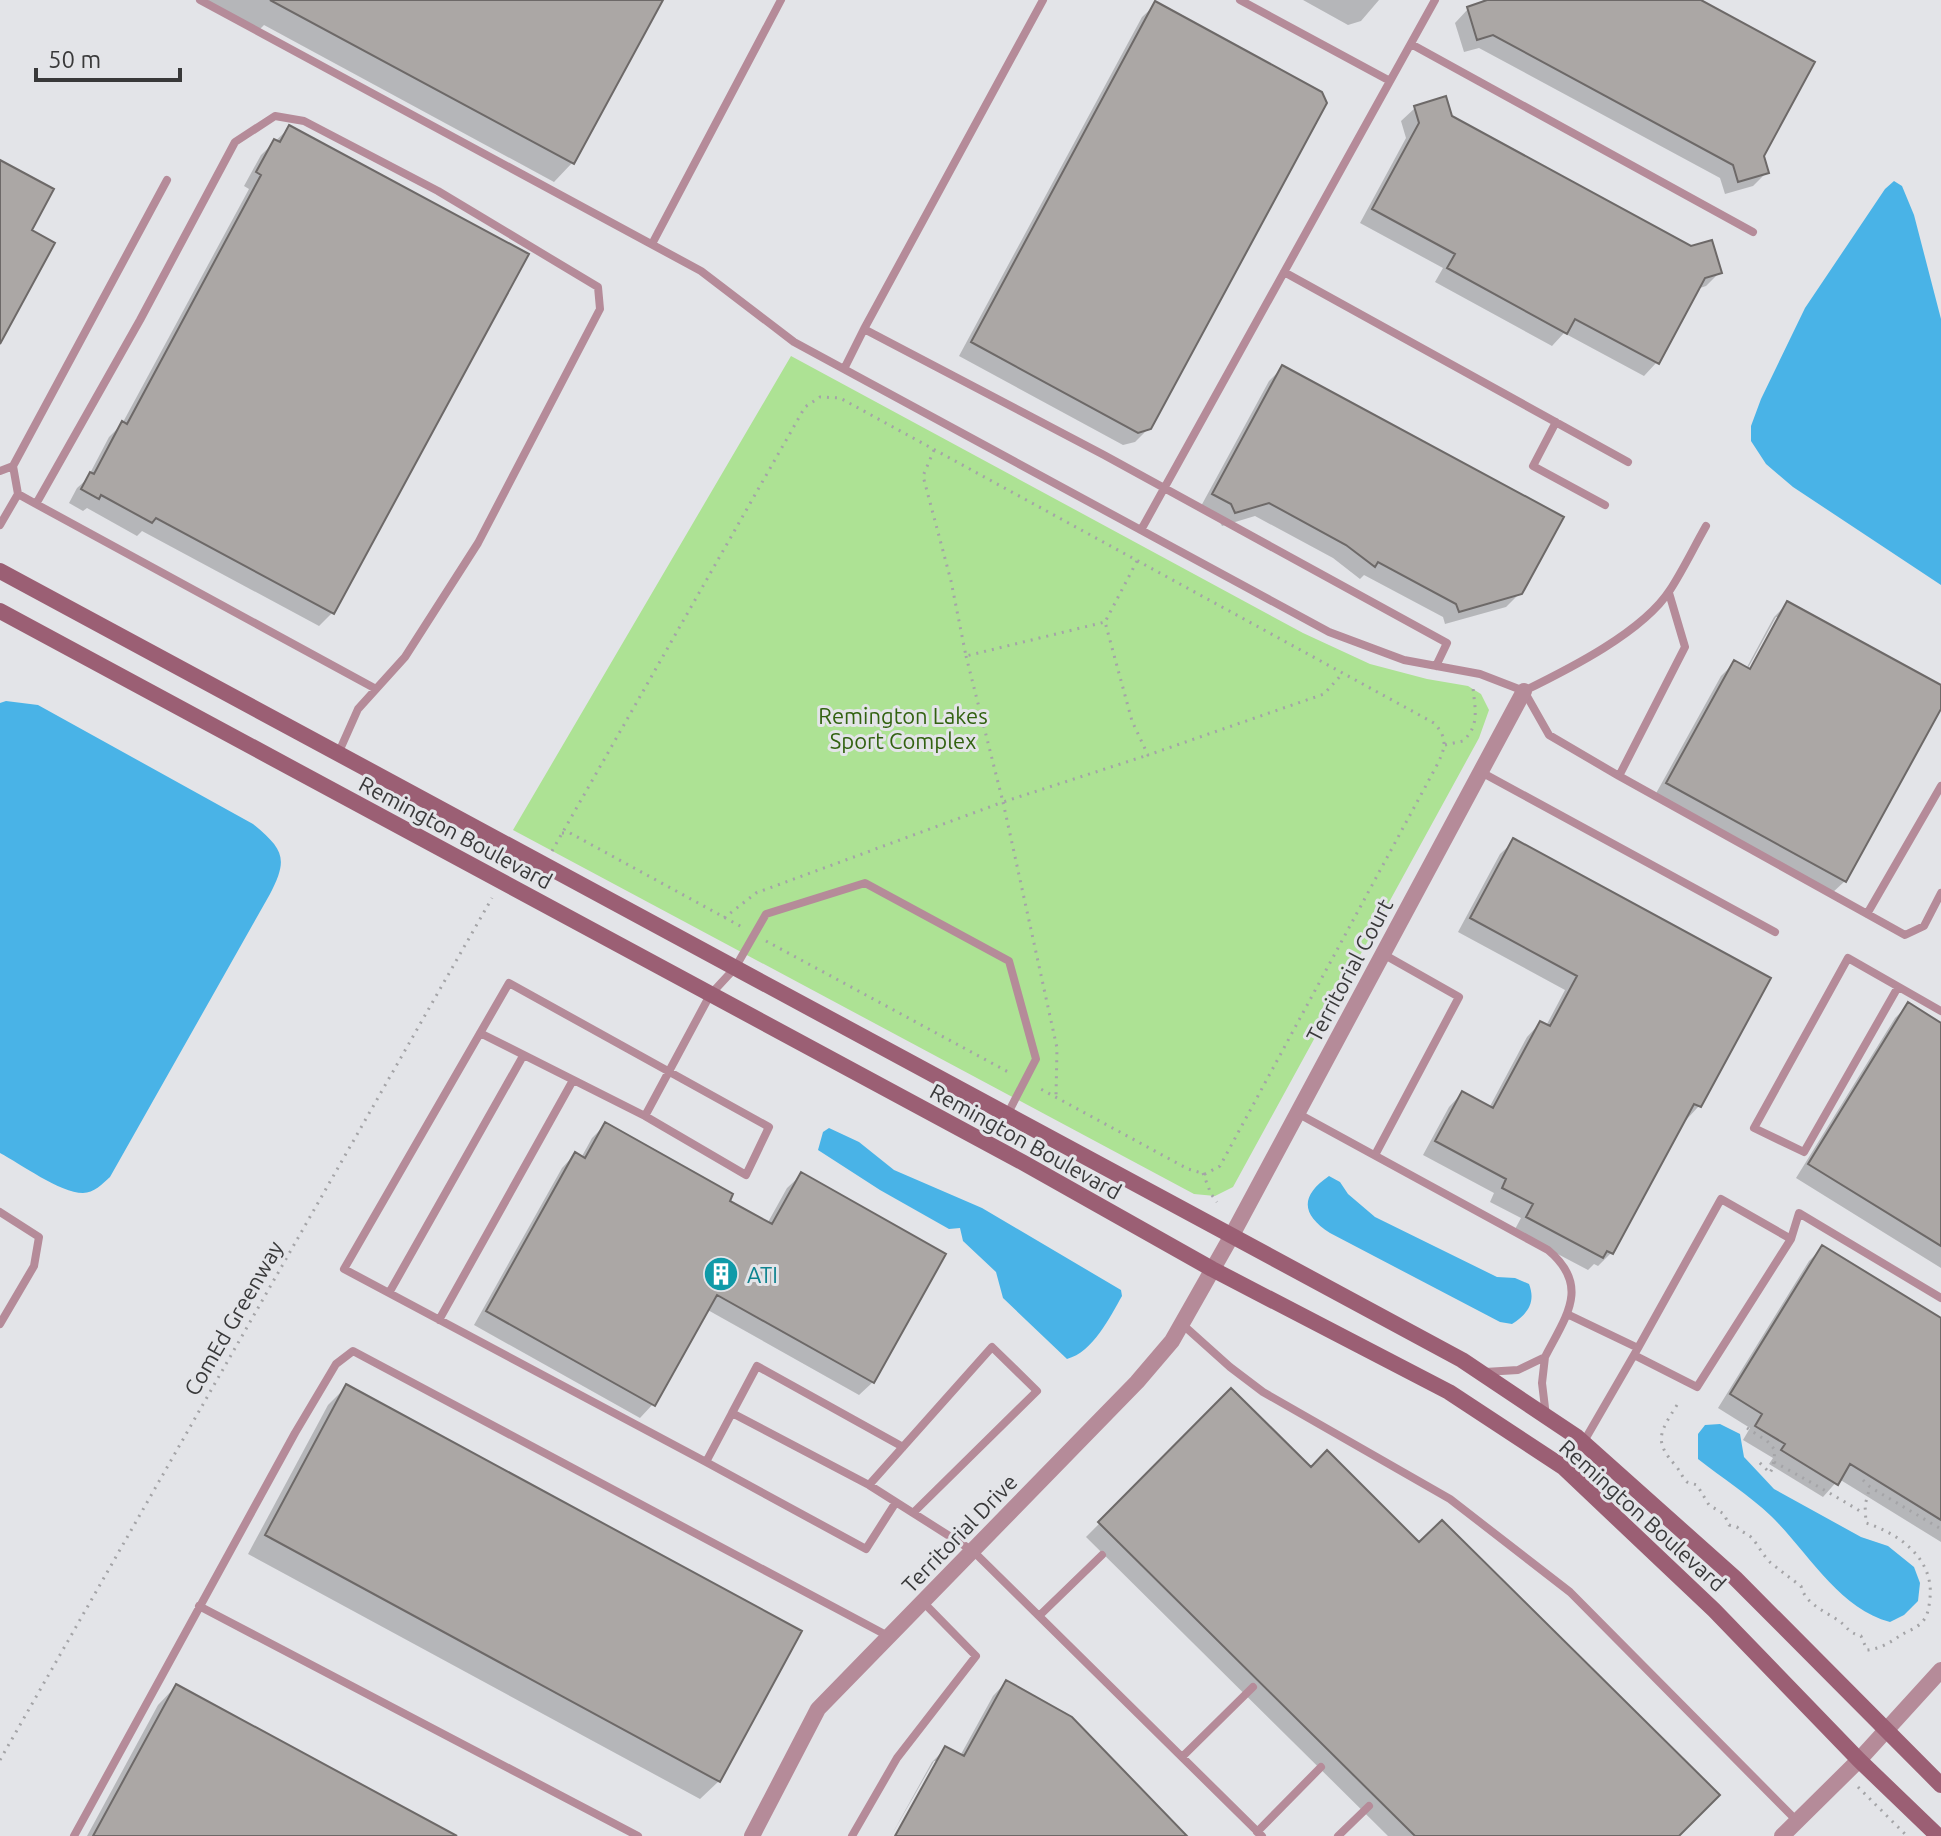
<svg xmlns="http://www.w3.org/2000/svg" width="1941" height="1836" viewBox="0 0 1941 1836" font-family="Ubuntu,sans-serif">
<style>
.green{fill:#ade294}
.water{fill:#49b3e7}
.shadow{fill:#0003;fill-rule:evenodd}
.building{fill:#aba7a5;stroke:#6d6968;stroke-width:2}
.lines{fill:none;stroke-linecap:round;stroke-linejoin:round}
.path{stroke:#a4a4a7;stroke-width:3;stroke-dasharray:2 6;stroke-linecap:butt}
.lane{stroke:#b58b99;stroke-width:8}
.street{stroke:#b58b99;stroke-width:16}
.secondary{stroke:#9b5f74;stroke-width:16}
.labels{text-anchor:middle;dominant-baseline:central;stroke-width:6;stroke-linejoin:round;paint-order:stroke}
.park-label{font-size:22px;fill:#326211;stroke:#e3e4e8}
.street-label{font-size:22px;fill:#39393a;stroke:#e3e4e8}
.culture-label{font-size:22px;fill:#0d838f;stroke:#e3e4e8;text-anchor:start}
</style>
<rect width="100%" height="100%" fill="#e3e4e8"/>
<path class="green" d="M 791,356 L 1303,633 L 1370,664 L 1427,679 L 1468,686 L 1481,694 L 1489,710 L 1479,738 L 1233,1187 L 1215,1196 L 1194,1194 L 513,830 Z"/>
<path class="water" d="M 1894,181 L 1902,186 L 1914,215 L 1941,319 L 1941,585 L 1793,487 L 1766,464 L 1751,441 L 1751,426 L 1761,399 L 1805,308 L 1885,189 Z
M 6,701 L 38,705 L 253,824 C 283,849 289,858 270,894 L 110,1177 C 102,1184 94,1193 83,1193 C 60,1193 21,1164 0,1153 L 0,703 Z
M 829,1128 L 859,1142 L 894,1170 L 982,1208 L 1121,1290 L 1122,1296 C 1110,1317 1093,1352 1067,1359 L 1003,1298 L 996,1272 L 963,1241 L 960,1228 L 949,1229 L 880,1190 L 818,1150 L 823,1132 Z
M 1329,1176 L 1340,1182 L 1348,1194 L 1375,1217 L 1497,1277 L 1515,1278 L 1529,1284 C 1536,1302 1528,1314 1512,1324 L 1500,1322 L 1330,1233 C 1301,1214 1300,1196 1329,1176 Z
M 1720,1424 L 1740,1434 L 1744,1457 L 1774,1489 L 1861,1537 L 1888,1546 L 1914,1567 L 1920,1583 L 1918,1601 L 1904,1615 L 1890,1622 C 1838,1608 1808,1552 1771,1516 C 1749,1495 1722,1478 1698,1459 L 1698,1434 L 1705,1425 Z"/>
<path class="shadow" d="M 209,0 L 660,0 L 572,163 L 554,182 L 264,25 L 259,30 L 208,3 Z
M 1303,0 L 1379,0 L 1361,21 L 1348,25 Z
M 1483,0 L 1697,0 L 1767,172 L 1753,186 L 1725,194 L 1720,178 L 1479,48 L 1464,52 L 1455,23 L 1468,9 L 1479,6 Z
M 1156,4 L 1149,428 L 1135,442 L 1123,445 L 959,356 L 1142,17 Z
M 1415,108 L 1450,117 L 1691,248 L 1719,273 L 1706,286 L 1697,289 L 1657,362 L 1644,376 L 1564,333 L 1552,346 L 1435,282 L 1443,268 L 1360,223 L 1406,138 L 1401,121 Z
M 289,128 L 332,613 L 319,626 L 142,531 L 137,536 L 87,508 L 83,511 L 69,503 L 77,488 L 87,479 L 109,437 L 122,424 L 249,189 L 244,186 L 261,155 Z
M 1283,367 L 1520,593 L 1506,607 L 1445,624 L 1443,617 L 1364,575 L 1360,579 L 1333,558 L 1255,516 L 1222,526 L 1218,518 L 1200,508 L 1269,381 Z
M 1787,604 L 1941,688 L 1941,705 L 1845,881 L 1831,894 L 1654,797 L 1721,676 L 1734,663 L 1746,669 L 1774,617 ZM 1776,617 L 1781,617 L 1747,679 L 1743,677 Z
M 1514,841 L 1699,1106 L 1686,1120 L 1684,1118 L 1611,1253 L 1598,1266 L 1594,1264 L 1588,1270 L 1514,1231 L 1521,1218 L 1490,1202 L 1494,1193 L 1423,1155 L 1449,1107 L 1462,1093 L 1489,1108 L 1527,1037 L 1540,1023 L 1546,1026 L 1565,990 L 1458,932 L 1500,854 Z
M 1908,1005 L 1941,1025 L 1941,1268 L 1796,1178 L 1895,1018 Z
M 605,1125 L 767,1224 L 787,1188 L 801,1175 L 873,1382 L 859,1395 L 706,1309 L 653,1404 L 640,1418 L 474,1325 L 562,1168 L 575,1154 L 581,1158 L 592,1138 Z
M 1822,1248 L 1941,1318 L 1941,1542 L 1839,1479 L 1823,1497 L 1769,1464 L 1773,1458 L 1743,1440 L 1750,1428 L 1718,1408 L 1809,1261 Z
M 347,1386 L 719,1781 L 700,1799 L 248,1554 L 328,1405 Z
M 1231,1391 L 1676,1836 L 1388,1836 L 1086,1537 Z
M 1006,1682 L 1177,1836 L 898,1836 L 939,1761 L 934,1761 L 891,1836 L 932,1762 L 946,1748 L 960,1756 L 993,1696 Z
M 176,1686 L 452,1836 L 87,1836 L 158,1705 Z"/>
<path class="building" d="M 270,0 L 663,0 L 574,164 Z
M 1487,0 L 1701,0 L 1815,62 L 1764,156 L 1769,173 L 1738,182 L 1733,165 L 1493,35 L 1477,40 L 1467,7 Z
M 1155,1 L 1322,92 L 1327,103 L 1151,429 L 1138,433 L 971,342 Z
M 1446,96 L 1452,116 L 1691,246 L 1712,240 L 1722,273 L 1705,278 L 1659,364 L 1575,319 L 1567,334 L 1447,268 L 1455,254 L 1372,209 L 1419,123 L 1414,106 Z
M 289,125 L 529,254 L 334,614 L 156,518 L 152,523 L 101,495 L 99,499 L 81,489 L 90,472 L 94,474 L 122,421 L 127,424 L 261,175 L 256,172 L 274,139 L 280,142 Z
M 0,160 L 54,189 L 32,230 L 55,243 L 0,344 Z
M 1282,365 L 1564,517 L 1522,594 L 1459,612 L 1456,604 L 1378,562 L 1375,567 L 1346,545 L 1269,503 L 1235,513 L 1231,504 L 1212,494 Z
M 1787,601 L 1941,685 L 1941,709 L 1846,882 L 1666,783 L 1734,660 L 1750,669 Z
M 1513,838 L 1771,978 L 1701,1107 L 1694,1104 L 1613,1254 L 1607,1251 L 1603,1258 L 1526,1217 L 1533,1204 L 1502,1188 L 1506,1179 L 1435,1141 L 1462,1091 L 1493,1108 L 1540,1021 L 1550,1026 L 1577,976 L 1470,918 Z
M 1908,1002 L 1941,1023 L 1941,1246 L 1808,1164 Z
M 605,1122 L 733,1194 L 730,1201 L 772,1224 L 801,1172 L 946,1254 L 874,1383 L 717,1295 L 655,1406 L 486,1311 L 575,1152 L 585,1158 Z
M 1822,1245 L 1941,1318 L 1941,1520 L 1850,1464 L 1838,1485 L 1781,1450 L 1785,1444 L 1755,1426 L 1762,1414 L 1730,1394 Z
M 346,1384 L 802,1631 L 720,1782 L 265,1535 Z
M 1231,1388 L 1311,1467 L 1327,1450 L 1419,1542 L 1442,1520 L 1720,1795 L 1679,1836 L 1415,1836 L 1098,1522 Z
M 1006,1680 L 1072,1717 L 1187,1836 L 895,1836 L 945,1746 L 964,1756 Z
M 176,1684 L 457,1836 L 93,1836 Z"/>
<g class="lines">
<path class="path" d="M 934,450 L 923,476 L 951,581 L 966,656 L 1105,622
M 1137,561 L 1105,622 L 1132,721 L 1148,755 L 1324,694 L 1343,673
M 966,656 L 1003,802 L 1148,755
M 1445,745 L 1463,741 C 1480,725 1475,709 1473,688
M 562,833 L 570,833 L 742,927
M 552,851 L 805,407 L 820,397 L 840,398 L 1434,723 C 1449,739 1445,749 1436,767 L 1220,1166 L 1205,1174 L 1188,1169 L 1037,1087
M 724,918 L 756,893 L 1003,802 L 1057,1048 L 1056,1096
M 766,941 L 1012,1074
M 1203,1173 L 1211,1194 L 1217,1202
M 1677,1405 C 1660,1432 1653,1441 1676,1466 C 1680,1471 1682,1477 1687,1482 L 1697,1485 L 1709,1505 L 1724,1514 L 1729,1525 L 1737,1527 C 1741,1532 1747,1533 1752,1538 C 1758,1545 1764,1557 1771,1563 C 1781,1571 1790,1578 1801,1586 C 1805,1604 1825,1611 1839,1621 C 1849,1628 1847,1632 1861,1636 L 1867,1650 C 1880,1649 1891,1642 1901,1635 C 1908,1631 1917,1628 1922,1622 C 1928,1616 1929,1607 1930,1598 C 1934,1559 1900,1534 1866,1523 L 1865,1505 L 1870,1487
M 1747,1428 L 1767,1441 L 1775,1450 L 1773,1467 L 1770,1473 L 1756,1459
M 1774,1462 C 1805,1479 1834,1495 1863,1513
M 1863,1480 L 1870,1487 L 1941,1529
M 0,1760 L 492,898
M 1858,1787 L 1907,1836"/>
<path class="lane" d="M 200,0 L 701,271 L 794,342 L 1329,632 L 1404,660 L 1480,674 L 1524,691 L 1549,735 L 1619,776 L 1685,647 L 1669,593
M 1240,0 L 1390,81
M 1411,44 L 1753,232
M 652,244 L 781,0
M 1284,272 L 1628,462
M 864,329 L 1043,0
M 844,369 L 864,329 L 1104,455 L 1447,643 L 1436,666
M 1556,422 L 1533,466 L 1605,505
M 0,471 L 13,466
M 18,494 L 36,504 L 140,320 L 235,142 L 275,116 L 304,121 L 438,191 L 598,287 L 600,309 L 478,543 L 405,657 L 358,709 L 338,754
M 36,504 L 376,689
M 0,525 L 18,494 L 13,466 L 167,180
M 1141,530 L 1435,0
M 1524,691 C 1569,669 1643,632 1670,590 C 1683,570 1694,547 1706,526
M 1481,772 L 1775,932
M 1619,776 L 1905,935 L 1924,926 L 1941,893
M 1867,914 L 1941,786
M 1898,987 L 1804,1152 L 1754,1128 L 1848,958 L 1941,1011
M 480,1033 L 645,1116
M 1297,1113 L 1548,1250 C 1591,1286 1566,1316 1545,1357
M 1007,1115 L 1036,1059 L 1009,961 L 865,883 L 766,914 L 735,968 L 710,995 L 645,1116 L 746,1175 L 769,1127 L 509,983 L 344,1269 L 706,1462 L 732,1413 L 869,1485 L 973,1551 L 1262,1836
M 1375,1155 L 1459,997 L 1383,954
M 0,1212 L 39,1237 L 34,1266 L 0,1324
M 1791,1239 L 1799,1213 L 1941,1298
M 389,1293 L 523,1056
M 439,1320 L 572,1082
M 1182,1324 L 1230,1367 L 1263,1392 L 1450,1499 L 1570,1592 L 1797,1821
M 1634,1355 L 1697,1387 L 1791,1239 L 1721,1199 L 1638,1348
M 1485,1372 L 1518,1370 L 1545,1357 L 1542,1383 L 1546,1416
M 732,1413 L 757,1366 L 903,1447
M 706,1462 L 866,1549 L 896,1502
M 1563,1467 L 1583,1443 L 1638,1348 L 1567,1314
M 869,1485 L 992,1347 L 1037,1391 L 913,1513
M 199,1606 L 638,1836
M 1039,1616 L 1102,1555
M 1182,1757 L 1253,1687
M 1257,1832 L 1321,1767
M 74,1836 L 295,1433 L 336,1364 L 353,1351 L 888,1636
M 852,1836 L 897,1758 L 976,1656 L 923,1602
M 1338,1836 L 1369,1806"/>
<path class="street" d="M 752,1836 L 818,1709 L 1137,1382 L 1172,1341 L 1231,1237 L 1524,691
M 1782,1836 L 1859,1760 L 1941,1670"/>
<path class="secondary" d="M 0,571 L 1462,1360 L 1577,1437 L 1735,1578 L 1941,1785
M 0,611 L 1022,1162 L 1212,1269 L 1449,1392 L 1563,1467 L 1714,1610 L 1859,1760 L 1938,1836"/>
</g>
<defs>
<g id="building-disc" transform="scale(1.8)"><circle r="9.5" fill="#0f9aa8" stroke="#e3e4e8"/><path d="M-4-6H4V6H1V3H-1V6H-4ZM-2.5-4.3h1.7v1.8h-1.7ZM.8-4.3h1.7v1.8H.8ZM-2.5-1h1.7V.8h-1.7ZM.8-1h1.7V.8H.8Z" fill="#fff"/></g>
</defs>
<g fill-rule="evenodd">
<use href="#building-disc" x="721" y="1274"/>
</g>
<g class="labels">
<g class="park-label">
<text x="903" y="715">Remington Lakes<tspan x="903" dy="25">Sport Complex</tspan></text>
</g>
<g class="street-label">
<text transform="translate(456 832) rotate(28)">Remington Boulevard</text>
<text transform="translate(1349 970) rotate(-62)">Territorial Court</text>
<text transform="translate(1026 1141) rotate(29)">Remington Boulevard</text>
<text transform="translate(233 1318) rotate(-60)">ComEd Greenway</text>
<text transform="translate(1643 1515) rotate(42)">Remington Boulevard</text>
<text transform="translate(959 1533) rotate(-46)">Territorial Drive</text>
</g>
<g class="culture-label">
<text x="747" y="1274">ATI</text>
</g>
</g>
<path d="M36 68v12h144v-12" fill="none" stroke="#39393a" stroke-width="4"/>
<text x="48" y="68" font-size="24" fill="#39393a" stroke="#e3e4e8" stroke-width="6" paint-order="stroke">50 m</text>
</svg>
